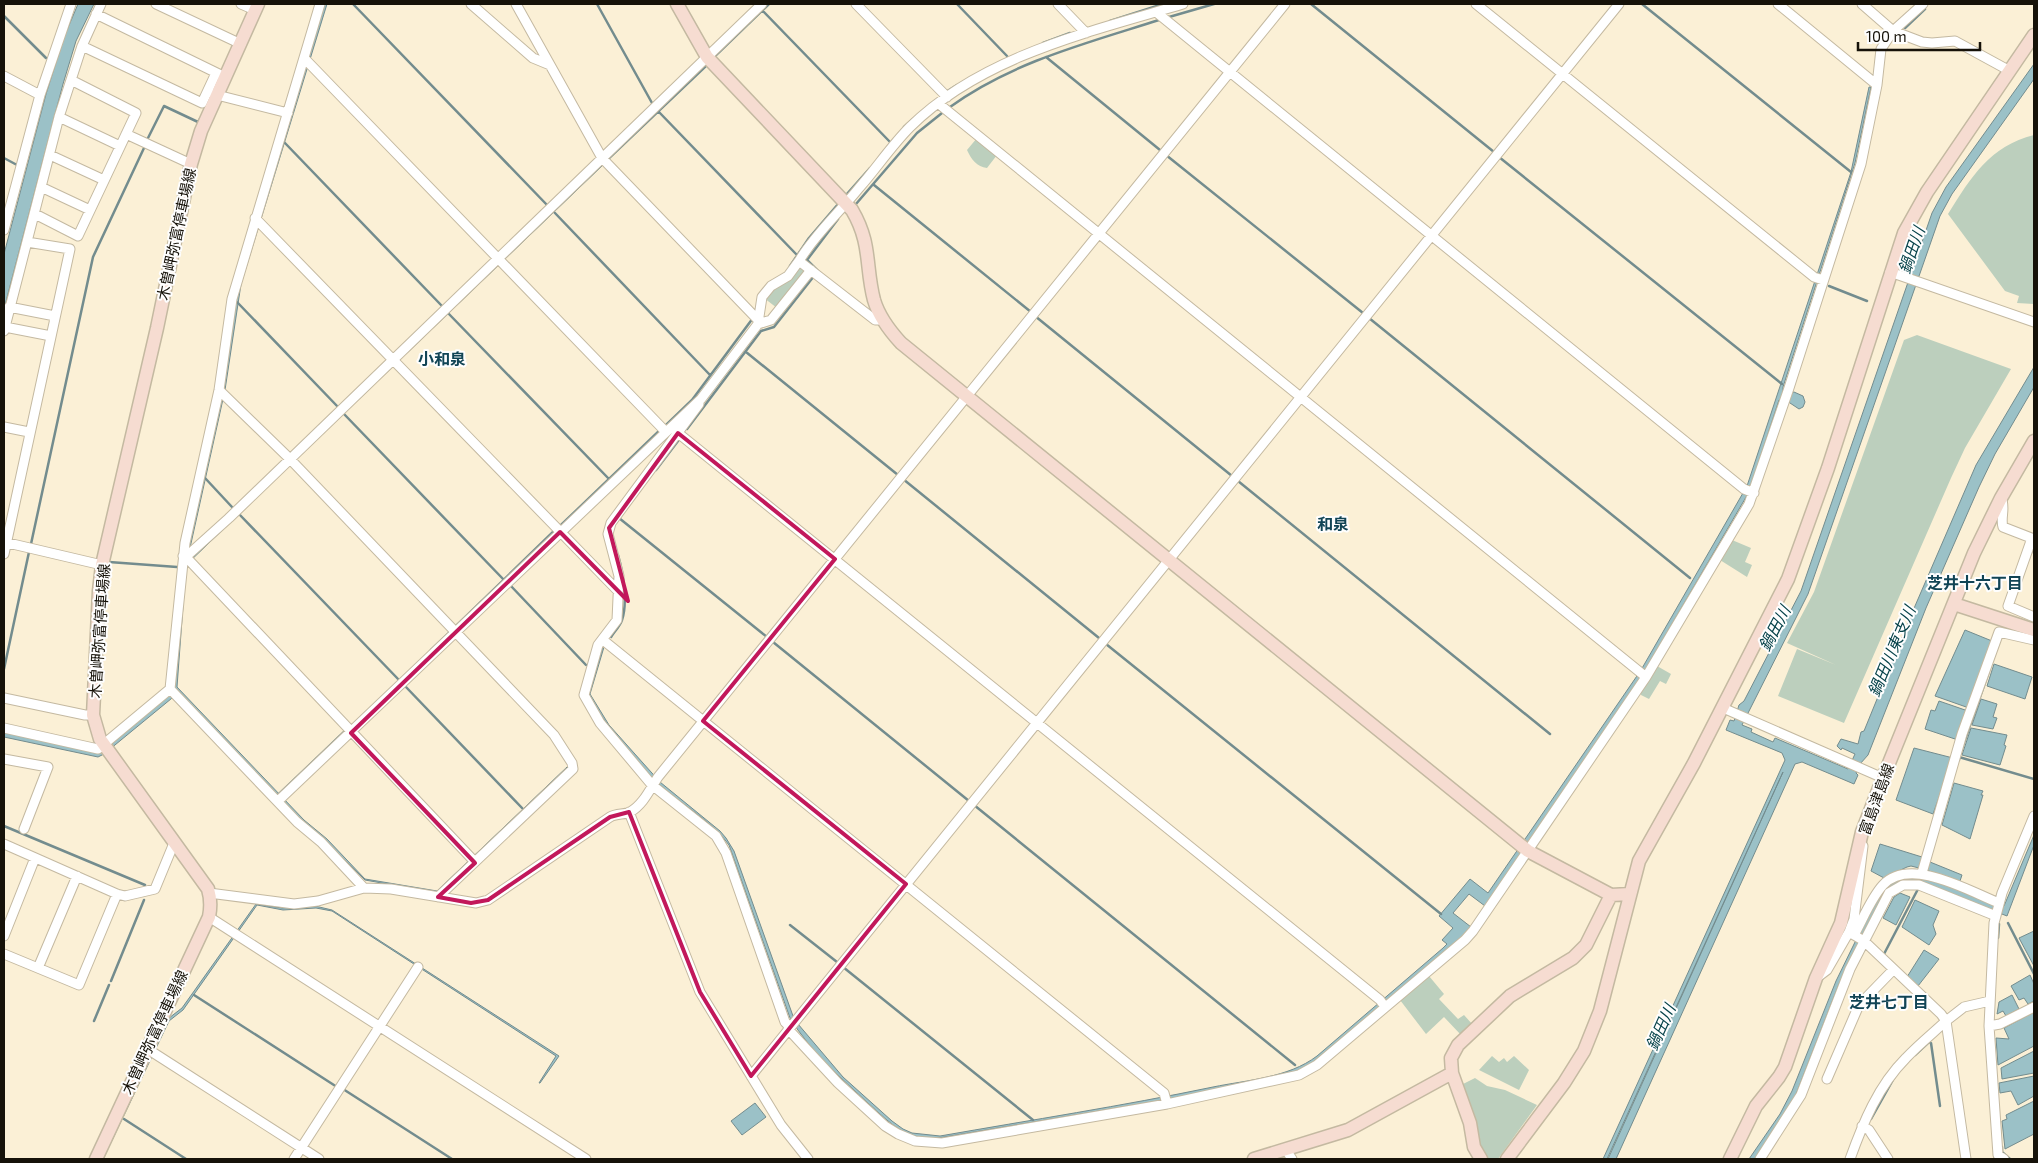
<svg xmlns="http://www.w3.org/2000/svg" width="2038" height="1163" viewBox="0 0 2038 1163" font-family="'Exo 2','Noto Sans JP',sans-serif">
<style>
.green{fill:#bccfbd}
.water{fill:#9bc1c7;stroke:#738c8e}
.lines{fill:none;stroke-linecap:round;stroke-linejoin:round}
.stream{stroke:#738c8e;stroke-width:2.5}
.street-casing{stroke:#c4b9a1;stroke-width:11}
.secondary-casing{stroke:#c4b9a1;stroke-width:15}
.street{stroke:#fff;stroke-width:9}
.secondary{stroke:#f6dcd1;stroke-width:12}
.marked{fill:none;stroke:#c2185b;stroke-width:4;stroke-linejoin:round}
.labels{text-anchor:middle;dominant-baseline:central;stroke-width:4;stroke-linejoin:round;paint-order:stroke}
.street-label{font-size:15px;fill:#161209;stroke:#fefefe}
.water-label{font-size:16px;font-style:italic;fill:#07434a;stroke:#fefefe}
.neighbourhood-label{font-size:16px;font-weight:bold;fill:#145;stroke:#fefefe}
</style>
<rect width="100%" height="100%" fill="#fbf0d6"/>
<path class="green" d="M 2034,135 L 2034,304 L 2017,303 L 2019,296 L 2005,291 L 1948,214 C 1971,177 1990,146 2034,135 Z
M 977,138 L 997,155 L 987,168 C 977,167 971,159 967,150 Z
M 799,264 L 805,269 L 805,272 L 777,308 L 764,298 Z
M 1917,335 L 2011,369 L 1965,448 L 1951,478 L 1844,723 L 1778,696 L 1797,649 L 1836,665 L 1787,643 L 1814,592 L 1904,340 Z
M 1732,540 L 1751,548 L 1745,562 L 1752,565 L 1747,577 L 1720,560 Z
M 1657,666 L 1671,674 L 1666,684 L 1660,681 L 1649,699 L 1641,695 L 1640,692 Z
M 1429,976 L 1444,994 L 1439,999 L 1458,1019 L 1464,1015 L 1473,1025 L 1461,1035 L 1444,1017 L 1426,1034 L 1400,1000 Z
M 1492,1056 L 1499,1062 L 1504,1058 L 1507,1062 L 1514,1056 L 1529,1070 L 1519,1090 L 1479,1070 Z
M 1475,1078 L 1487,1086 L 1505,1090 L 1537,1105 L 1498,1159 L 1486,1158 L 1480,1153 L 1461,1085 Z"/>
<path class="water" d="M 78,4 L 94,4 L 76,41 L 63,84 L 4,309 L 4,254 L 46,94 L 64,37 Z
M 324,4 L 327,4 L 241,284 L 225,390 L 188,557 L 603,163 L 604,164 L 186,565 L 177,687 L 304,820 L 327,839 L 365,879 L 437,891 L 567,767 L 569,769 L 437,893 L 365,880 L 327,842 L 304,824 L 177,694 L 104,754 L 98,757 L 4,737 L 4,732 L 102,752 L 173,691 L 183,565 L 235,300 Z
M 2034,64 L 2034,79 L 1952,194 L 1940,216 L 1808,594 L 1742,725 L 1752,729 L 1751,732 L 1773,742 L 1775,738 L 1848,769 L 1855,754 L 1842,748 L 1841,750 L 1837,746 L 1841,739 L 1858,744 L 1861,732 L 1864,731 L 1915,606 L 1976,465 L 2034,367 L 2034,387 L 1995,454 L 1979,487 L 1926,608 L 1868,755 L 1860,764 L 1856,773 L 1858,775 L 1854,784 L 1802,762 L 1795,764 L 1616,1159 L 1608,1159 L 1783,772 L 1607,1159 L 1603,1159 L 1785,760 L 1782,753 L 1726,730 L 1730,720 L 1734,721 L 1739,705 L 1744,701 L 1801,591 L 1932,213 L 1946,187 Z
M 1869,87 L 1871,87 L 1855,163 L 1783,387 L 1783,393 L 1794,392 L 1803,396 L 1805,402 L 1803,407 L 1799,409 L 1787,401 L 1779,400 L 1749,492 L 1644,672 L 1485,906 L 1469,894 L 1453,913 L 1471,927 L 1463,938 L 1312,1063 L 1300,1070 L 1278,1077 L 1164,1100 L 932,1139 C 921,1138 912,1136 902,1131 C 890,1124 879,1113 869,1104 C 841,1078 810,1051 790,1018 L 729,845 C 712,821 682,805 660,785 C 632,760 609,729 590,698 L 589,695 L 603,646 L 604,647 L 590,694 L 609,725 L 660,782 L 720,831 L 726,838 L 734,851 L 793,1016 L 798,1024 L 843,1077 L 892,1121 L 903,1129 L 912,1133 L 940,1136 C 1031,1120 1122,1106 1213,1087 C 1247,1080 1288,1078 1317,1056 L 1443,948 L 1447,944 L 1442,940 L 1453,928 L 1439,916 L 1470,879 L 1488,893 L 1641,670 L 1747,486 L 1851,172 Z
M 1965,630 L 1992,641 L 1969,708 L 1935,696 Z
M 1994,664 L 2032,677 L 2025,699 L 1987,686 Z
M 1981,699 L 1997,704 L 1993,717 L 1997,718 L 1993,729 L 1972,725 Z
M 1939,701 L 1968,711 L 1958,740 L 1925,729 L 1931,710 L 1935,711 Z
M 1971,728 L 2007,735 L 2004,745 L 2006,746 L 2000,765 L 1962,755 Z
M 1914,748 L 1953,758 L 1933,814 L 1896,800 Z
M 1954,783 L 1983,791 L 1981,795 L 1983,795 L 1970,839 L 1942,825 Z
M 2034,835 L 2034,845 L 2007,916 L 1918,881 L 1896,884 L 1850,963 L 1839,984 L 1795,1097 L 1757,1159 L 1749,1159 L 1780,1114 L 1792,1091 L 1836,981 L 1877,897 L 1892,881 L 1915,875 L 1944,884 L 1995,906 L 2004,906 Z
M 1880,844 L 1922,857 L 1919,868 L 1911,866 L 1907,867 L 1884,878 L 1871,871 Z
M 1930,862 L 1962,875 L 1959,884 L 1927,870 Z
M 1900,893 L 1910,897 L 1896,925 L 1883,918 L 1894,897 Z
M 1915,900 L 1939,911 L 1933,925 L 1936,934 L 1929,945 L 1902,927 Z
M 256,904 L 282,908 L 315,906 L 332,910 L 559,1056 L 540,1083 L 539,1083 L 556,1056 L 332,911 L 316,908 L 283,910 L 257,905 L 183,1010 L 169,1021 L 103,1159 L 102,1159 L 169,1018 L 182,1008 Z
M 2034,931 L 2034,966 L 2019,938 Z
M 1924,950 L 1939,959 L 1918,986 L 1907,977 Z
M 2030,975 L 2034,984 L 2034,1001 L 2028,1004 L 2024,998 L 2019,1000 L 2011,986 Z
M 2012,995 L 2019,1009 L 2006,1016 L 2003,1011 L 1997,1014 L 1999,1002 Z
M 2034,1012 L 2034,1046 L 1998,1065 L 1996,1038 L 2009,1039 L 2004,1028 Z
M 2034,1051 L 2034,1073 L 2002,1079 L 2001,1068 Z
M 2034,1076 L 2034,1096 L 2018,1105 L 2011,1091 L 2000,1093 L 1999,1083 Z
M 2034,1101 L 2034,1134 L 2005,1149 L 2002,1121 L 2007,1119 L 2006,1115 Z
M 755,1103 L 766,1117 L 742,1135 L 731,1121 Z"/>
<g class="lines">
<path class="stream" d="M 353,4 L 548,206
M 597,4 L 652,103
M 957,4 L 1007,56
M 1311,4 L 1494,152
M 1642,4 L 1851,172
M 762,10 L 891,143
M 4,16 L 46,58
M 1169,17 L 1214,4
M 1110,21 L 1163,4
M 1905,28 L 1925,9
M 1043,43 L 1070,33
M 714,57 L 769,4
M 1046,57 L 1160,150
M 946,92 L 957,85
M 950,107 C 1012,62 1087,43 1159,20
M 658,111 L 796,254
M 904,127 L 913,119
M 147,140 L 164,106 L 198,122 L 200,119
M 284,142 L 442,306
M 1166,155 L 1363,313
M 1499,157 L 1782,384
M 4,158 L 17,165
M 608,159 L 708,64
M 874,185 L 1031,312
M 846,195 L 870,168
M 856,204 L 917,133 L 942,113
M 554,212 L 710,375
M 790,266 L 809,238 L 839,203
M 818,271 L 807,260 L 838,219
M 1829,286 L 1867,301
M 237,302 L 338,407
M 448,313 L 609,479
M 1035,316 L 1232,476
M 1369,318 L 1690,578
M 746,352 L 898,475
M 344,414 L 504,580
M 665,426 L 692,400 L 753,318
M 687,429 L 761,331 L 774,327 L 814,276
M 656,470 L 678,441
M 205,478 L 232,507
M 903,479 L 1099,638
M 1238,481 L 1550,734
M 239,514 L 399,680
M 619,518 L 767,637
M 560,526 L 659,431
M 31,544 L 93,257 L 144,148
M 2031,553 L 2034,545
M 109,562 L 177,567
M 510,585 L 586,665
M 455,627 L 554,531
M 611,637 C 614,632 620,626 622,620 C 628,603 623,572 618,555
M 773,642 L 969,801
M 1106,644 L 1441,914
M 431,650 L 450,632
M 4,669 L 29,552
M 405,686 L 523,809
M 1961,751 L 1988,674
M 1959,760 L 1959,757 L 2034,779
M 278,795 L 344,732
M 974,805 L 1295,1065
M 4,826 L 145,885
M 2008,923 L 2034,974
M 790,925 L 837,962
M 1998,938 L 1999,924
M 1884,954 L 1918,889
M 843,967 L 1033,1120
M 111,981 L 144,900
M 194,995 L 337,1087
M 94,1021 L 109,985
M 1915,1055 L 1929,1042 L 1931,1043 L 1940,1106
M 343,1089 L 452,1159
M 124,1119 L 186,1159
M 1871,1119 L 1894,1078
M 2002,1147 L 2002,1152 L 2010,1159
M 1285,1159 L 1286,1159"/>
<g class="street-casing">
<path id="street" d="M 156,4 L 241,44
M 241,4 L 255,10
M 471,4 L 533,58 L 550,65
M 516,4 L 602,158 L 758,320
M 856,4 L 947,97
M 1058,4 L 1086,33
M 1476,4 L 1814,277 L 1823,280
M 1778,4 L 1877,85
M 1862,4 L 1893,31 L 1922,42 L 1932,43 L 1955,41 L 2010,71
M 1156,12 L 1744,489 L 1754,493
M 96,14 L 221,75
M 82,46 L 202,103 L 216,73
M 304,58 L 665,431
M 4,76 L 40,95
M 213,94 L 288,113
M 939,104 L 1646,677
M 59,117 L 120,146
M 126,134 L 191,164
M 50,155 L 104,180
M 41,187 L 90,210
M 35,214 L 78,236 L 136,113 L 71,80
M 255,218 L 618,591
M 4,230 L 40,95 L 71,4
M 1890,272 L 2034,322
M 9,307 L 55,316
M 882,320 L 875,320 L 799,261 C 816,233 839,213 859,188 C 876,169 891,146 910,127 C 982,56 1089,32 1183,4
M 758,323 L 762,297 L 771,286 L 788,276 L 799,261
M 5,327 L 51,336
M 4,331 L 59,117 L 82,46 L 101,4
M 219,390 L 290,459 L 554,735 L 572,763 L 573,769 L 438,897
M 699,404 L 611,523 L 608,534 L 619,576 L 617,620 L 598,645 L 584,695 L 600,723 L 652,785 L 716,836 L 726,853 L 785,1022 L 790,1027
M 4,427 L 29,432
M 678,433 L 1380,1000 L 1385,1007
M 2001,498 C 2006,507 2000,518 2003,527 L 2034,539
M 2032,538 L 2008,606 L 2034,617
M 4,542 L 102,565
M 4,554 L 70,249 L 27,242
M 183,556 L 189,554 L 229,518 L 762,4
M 185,556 L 475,862
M 603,640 L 1164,1093 L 1167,1104
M 170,689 L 297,822 L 321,842 L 364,888
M 4,698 L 85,715 L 93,715
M 1723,708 L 1883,778
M 4,728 L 98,749 L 170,689 L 185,543 L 219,390 L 232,299 L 320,4
M 4,759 L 48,767 L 24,829
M 278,801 L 701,399 L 758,324 L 771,320 L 811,270
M 629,812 L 700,992 L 781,1125 L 808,1159
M 4,844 L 117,894 L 125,896 L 155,889 L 174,843
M 1922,873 L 1962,734 L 1999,632 L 2034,640
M 209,893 L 294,904 L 318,901 L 364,888 L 391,889 L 476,903 L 488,900 L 610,817 C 617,813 624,815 630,812 C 643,805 650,789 658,777 L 1285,4
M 209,917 L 586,1159
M 1849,932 L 1854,919 L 1863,846
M 1854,935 C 1863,919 1871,898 1883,885 C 1910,856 1969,891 1999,903
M 4,936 L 35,858
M 4,954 L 79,985 L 117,894
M 38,968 L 77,876
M 1819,976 L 1827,970 L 1849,932 L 1864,941 L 1941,1014 L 1946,1021 C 1933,1033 1918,1045 1906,1058 C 1878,1086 1863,1123 1850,1159
M 1989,1026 L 2000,1024 L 2034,1007
M 788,1029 L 838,1083 L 885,1126 L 898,1134 L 915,1141 L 942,1143 L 1167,1104 L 1299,1075 L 1317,1065 L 1465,940 L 1473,931 L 1646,677 L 1749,504 L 1789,388 L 1861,164 L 1877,85 L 1881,49 L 1893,31 L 1923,4
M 146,1048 L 319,1159
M 751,1076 L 1619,4
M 1827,1079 L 1859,1005 L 1893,970
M 1862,1126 L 1869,1130 L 1888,1159
M 1286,1150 L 1292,1159
M 294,1159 L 418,967
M 1760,1159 L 1801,1095 L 1850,969 L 1889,893 L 1903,885 L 1919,885 L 1996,916
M 1966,1159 L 1946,1021 L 1964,1007 L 1990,1001
M 2004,1159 L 1998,1155 L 1989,1026 L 1994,923 L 2002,893 L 2034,816"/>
</g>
<g class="secondary-casing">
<path id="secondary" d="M 677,4 L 707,57 L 852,210 C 872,244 865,266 874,300 C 879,317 889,330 901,343 L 1528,851 L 1611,895 L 1630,894
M 1954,604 L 2034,630
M 96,1159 L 209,917 C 211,907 211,899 208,889 L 100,739 L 93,715 L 99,591 L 102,565 L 157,328 L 191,164 L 201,131 L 258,4
M 1254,1159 L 1348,1130 L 1452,1073
M 1481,1159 L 1474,1147 L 1470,1123 L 1452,1073 L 1451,1058 L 1458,1045 L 1510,996 L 1573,958 L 1586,945 L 1611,895
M 1507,1159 L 1564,1083 L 1584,1051 L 1600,1011 L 1639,861 L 1694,763 L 1788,579 L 1828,468 L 1904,233 L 1927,192 L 2034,35
M 1730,1159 L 1756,1106 L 1779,1077 L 1785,1067 L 1816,978 L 1841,923 L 1862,832 L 1883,778 L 1974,553 L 2001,498 L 2034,441"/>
</g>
<use href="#street" class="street"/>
<use href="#secondary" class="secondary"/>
</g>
<path class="marked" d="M 678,433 L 835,559 L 703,721 L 906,884 L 751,1076 L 700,992 L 629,812 L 610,817 L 488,900 L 471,903 L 438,897 L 475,863 L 351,733 L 560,532 L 628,601 L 609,528 Z"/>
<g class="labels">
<g class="street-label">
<text transform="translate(176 234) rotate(-78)">木曽岬弥富停車場線</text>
<text transform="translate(99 631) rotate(-86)">木曽岬弥富停車場線</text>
<text transform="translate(1876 799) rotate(-70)">富島津島線</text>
<text transform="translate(154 1032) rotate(-65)">木曽岬弥富停車場線</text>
</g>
<g class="water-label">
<text transform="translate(1911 250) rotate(-71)">鍋田川</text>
<text transform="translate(1774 628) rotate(-62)">鍋田川</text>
<text transform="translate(1891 651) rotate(-67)">鍋田川東支川</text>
<text transform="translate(1660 1027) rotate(-66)">鍋田川</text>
</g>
<g class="neighbourhood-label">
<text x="442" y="358">小和泉</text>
<text x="1333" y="523">和泉</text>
<text x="1975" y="582">芝井十六丁目</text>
<text x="1889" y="1001">芝井七丁目</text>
</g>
</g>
<rect width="2038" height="1163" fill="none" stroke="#161209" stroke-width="10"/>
<path d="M1858 42v8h122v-8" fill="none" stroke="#161209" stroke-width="2.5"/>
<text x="1866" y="42" font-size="15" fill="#161209" stroke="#fefefe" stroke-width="4" paint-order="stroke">100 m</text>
</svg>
